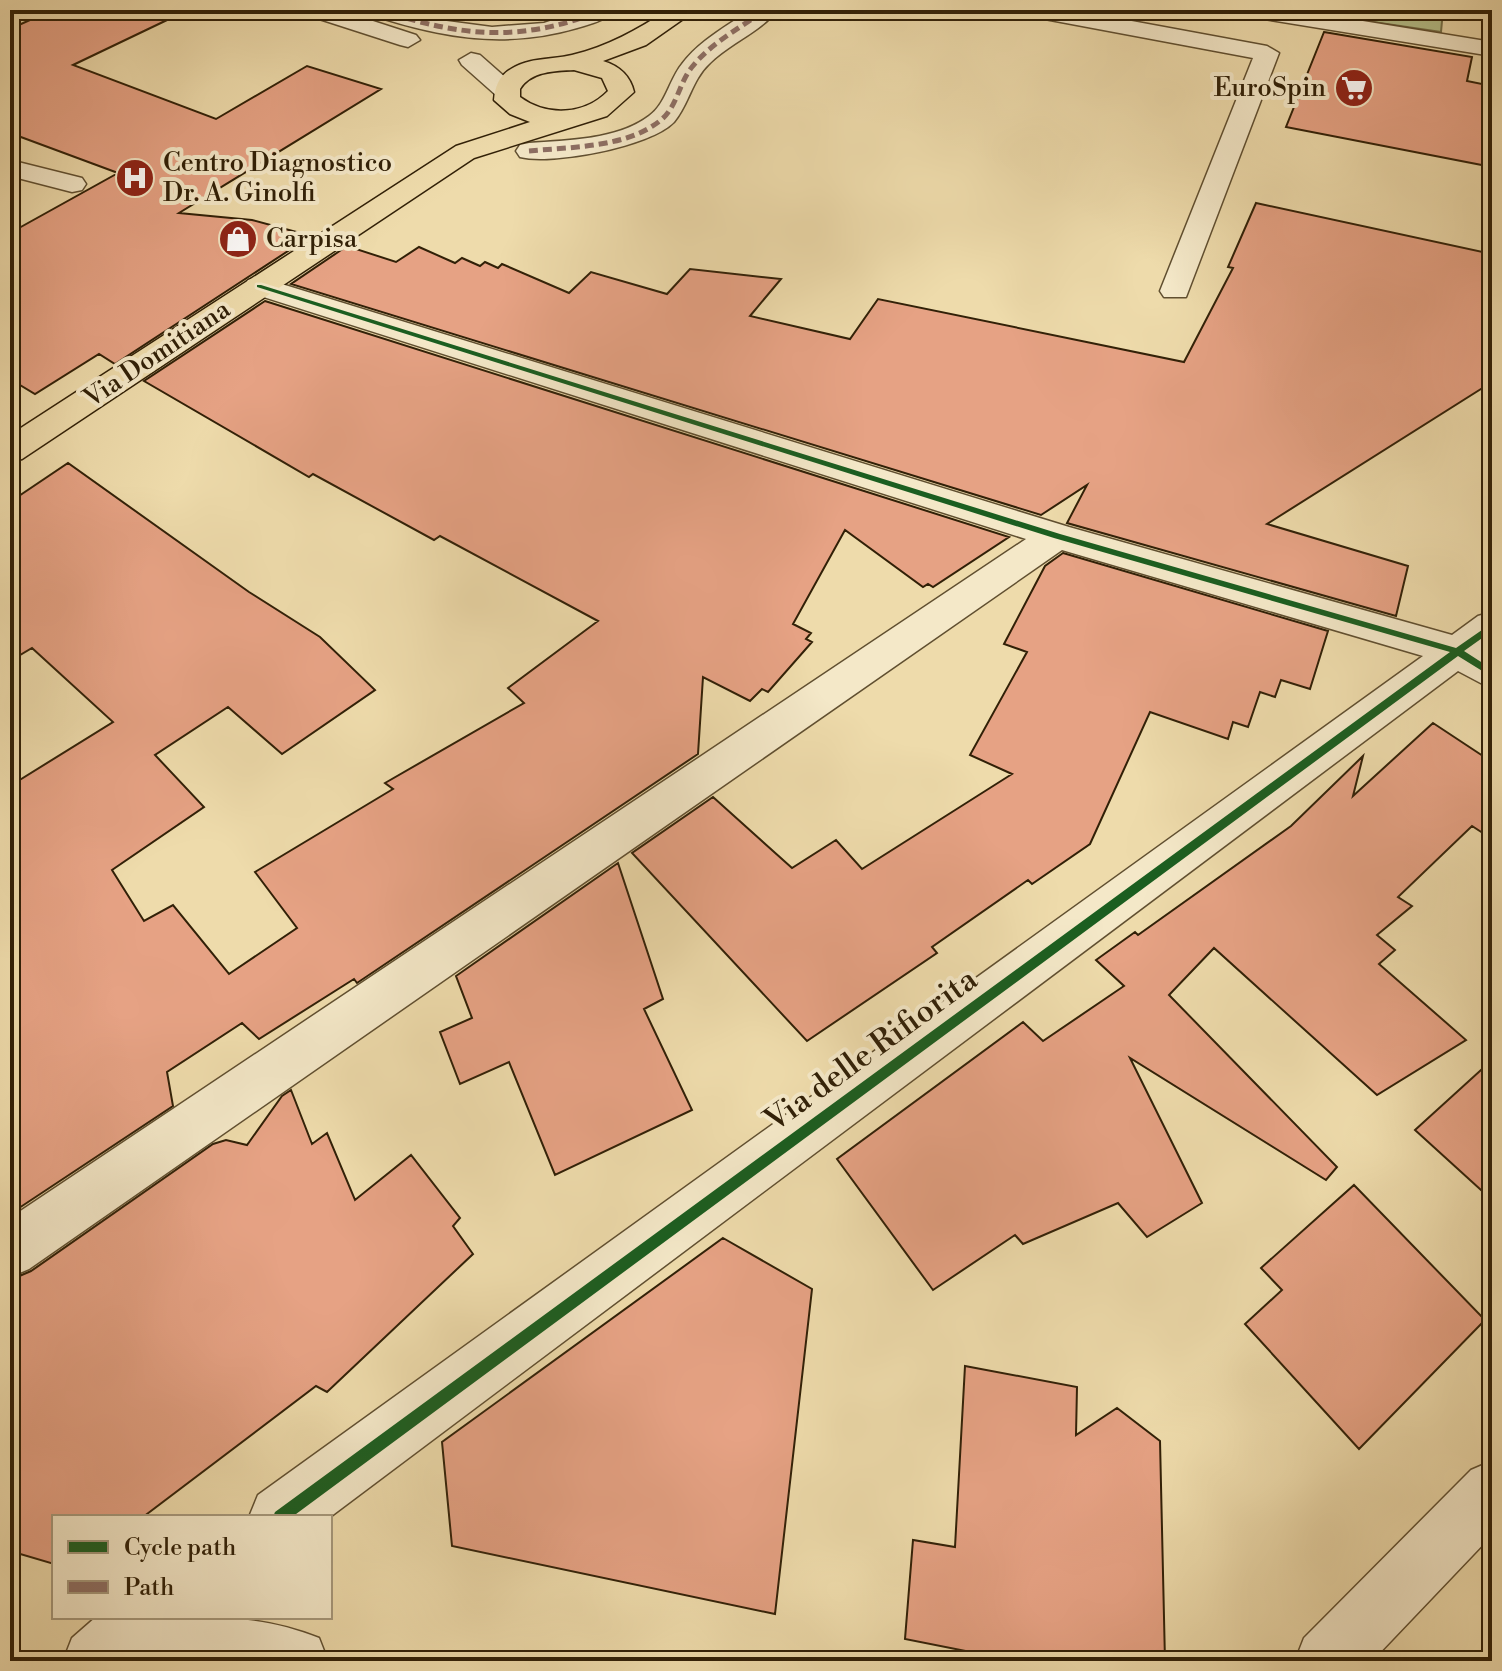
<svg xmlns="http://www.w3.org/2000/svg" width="1502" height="1671" viewBox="0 0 1502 1671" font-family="'Libre Bodoni',serif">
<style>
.green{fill:#b6c18b;stroke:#747049;stroke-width:2}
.building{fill:#e6a284;stroke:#312007;stroke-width:2}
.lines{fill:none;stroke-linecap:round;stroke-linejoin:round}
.minor-casing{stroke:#604f30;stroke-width:3}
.major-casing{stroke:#312007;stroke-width:3}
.minor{fill:#f4e8c8;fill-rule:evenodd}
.major{fill:#eedbab;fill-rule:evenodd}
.quiet{stroke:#8d6e63;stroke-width:5;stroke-dasharray:9 5;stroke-linecap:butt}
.cycleway-casing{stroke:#f4e8c8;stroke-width:5}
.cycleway{fill:#1b5e20;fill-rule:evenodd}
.labels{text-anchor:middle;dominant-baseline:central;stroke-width:8;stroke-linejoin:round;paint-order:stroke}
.far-poi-label{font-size:26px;fill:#312007;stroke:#f4e8c8;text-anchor:start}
.far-street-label{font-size:26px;fill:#312007;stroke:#f4e8c8}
.street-label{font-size:32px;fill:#312007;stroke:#f4e8c8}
</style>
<rect width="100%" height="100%" fill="#eedbab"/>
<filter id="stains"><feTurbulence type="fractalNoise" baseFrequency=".0025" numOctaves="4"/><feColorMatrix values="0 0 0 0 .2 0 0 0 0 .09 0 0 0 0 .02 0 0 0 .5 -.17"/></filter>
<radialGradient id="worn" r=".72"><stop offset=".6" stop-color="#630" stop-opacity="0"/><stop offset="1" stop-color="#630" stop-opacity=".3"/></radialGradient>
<path class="green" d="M 1347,10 L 1443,10 L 1441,32 L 1346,18 Z"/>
<path class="building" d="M 52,10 L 188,10 L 73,65 L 216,119 L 307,66 L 381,89 L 179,213 L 252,220 L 311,236 L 115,364 L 99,354 L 35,394 L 10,379 L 10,233 L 118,173 L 10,133 L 10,29 Z
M 1324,32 L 1472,57 L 1467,81 L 1492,86 L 1492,167 L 1286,127 Z
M 1256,203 L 1492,254 L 1492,382 L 1267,524 L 1408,566 L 1396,616 L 1067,523 L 1087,485 L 1041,515 L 291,284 L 347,246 L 396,262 L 419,247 L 455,263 L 462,258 L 480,266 L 485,262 L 498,268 L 502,264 L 569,293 L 591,272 L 667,294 L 690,269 L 781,279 L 750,316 L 850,339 L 878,299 L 1184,362 L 1233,268 L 1228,267 Z
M 265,301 L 1009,537 L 933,587 L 928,584 L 923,587 L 845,530 L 793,624 L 811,633 L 806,639 L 812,642 L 768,692 L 762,689 L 750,701 L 703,677 L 698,754 L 357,983 L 354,979 L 259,1039 L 242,1023 L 167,1072 L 173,1106 L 10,1214 L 10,786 L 113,722 L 32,648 L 10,661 L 10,502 L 68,463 L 249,592 L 320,637 L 375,690 L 282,754 L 228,707 L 155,755 L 204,807 L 112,870 L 144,921 L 173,905 L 229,974 L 297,928 L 255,872 L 393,789 L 385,783 L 524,703 L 508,688 L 598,621 L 440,536 L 434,540 L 313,474 L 309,477 L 144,381 Z
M 1063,553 L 1328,631 L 1310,689 L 1281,680 L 1275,697 L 1260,692 L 1248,727 L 1233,722 L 1228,739 L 1150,712 L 1090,844 L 1032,884 L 1028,880 L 932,947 L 937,953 L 807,1041 L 632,853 L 713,797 L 792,868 L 836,840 L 862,869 L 1012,774 L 970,755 L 1027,652 L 1004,644 L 1045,566 Z
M 1433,723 L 1492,762 L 1492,839 L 1472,826 L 1398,897 L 1412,906 L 1377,935 L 1395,950 L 1379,964 L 1466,1040 L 1377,1095 L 1214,948 L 1169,995 L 1337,1167 L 1326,1180 L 1130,1058 L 1202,1203 L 1147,1237 L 1118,1203 L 1023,1244 L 1015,1235 L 933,1290 L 837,1159 L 1023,1022 L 1043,1041 L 1124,986 L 1096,960 L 1135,932 L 1138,935 L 1291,826 L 1363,756 L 1353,796 Z
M 618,863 L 663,999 L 644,1009 L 692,1110 L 555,1175 L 509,1062 L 460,1084 L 440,1032 L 472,1018 L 456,976 Z
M 1492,1060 L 1492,1200 L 1415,1130 Z
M 291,1090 L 312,1144 L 327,1133 L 355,1200 L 411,1155 L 460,1218 L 453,1226 L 473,1254 L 327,1392 L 316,1386 L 143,1517 L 54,1517 L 54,1564 L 10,1551 L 10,1280 L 31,1271 L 213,1144 L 226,1140 L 247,1145 L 282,1096 Z
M 1354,1185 L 1485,1320 L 1359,1449 L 1245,1324 L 1282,1290 L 1261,1268 Z
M 723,1238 L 812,1289 L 775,1614 L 452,1546 L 442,1442 Z
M 965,1366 L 1077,1387 L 1076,1435 L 1117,1408 L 1160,1441 L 1165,1661 L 1016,1661 L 905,1639 L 913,1540 L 955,1547 Z"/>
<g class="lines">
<g class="minor-casing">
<path id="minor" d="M 303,10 L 339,10 L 416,35 L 420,40 L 408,47 L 400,45 L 307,15 Z
M 368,10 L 403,10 L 439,20 L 492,27 L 544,23 L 583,10 L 615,10 C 607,20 588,25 577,28 C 505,49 442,38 372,15 Z
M 750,10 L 777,10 C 761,32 728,44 709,64 C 692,80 689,104 674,122 C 650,147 552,165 520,157 L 516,151 L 520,145 L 529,143 C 568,140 617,140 649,116 C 666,104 669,80 682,64 C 699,41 727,26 750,10 Z
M 1022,10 L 1072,10 L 1267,46 L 1279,53 L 1186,297 L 1164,297 L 1160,291 L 1253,58 L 1034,17 Z
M 1240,10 L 1295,10 L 1492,42 L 1492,56 L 1252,17 Z
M 471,53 L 480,55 L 515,86 L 519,91 L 515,96 L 497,96 L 462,65 L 459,60 Z
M 10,160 L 82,178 L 86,184 L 82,190 L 72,192 L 10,176 Z
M 259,277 L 1069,527 L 1452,635 L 1478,616 L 1492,612 L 1492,646 L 1486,651 L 1492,654 L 1492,689 L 1458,671 L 330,1517 L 249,1517 L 258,1495 L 1423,656 L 1062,550 L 29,1269 L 10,1277 L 10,1218 L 1026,539 L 248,292 L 244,286 L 248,280 Z
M 1492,1461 L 1492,1535 L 1372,1661 L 1295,1661 L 1304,1638 L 1471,1470 Z
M 96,1617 C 170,1617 249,1609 319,1638 L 328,1661 L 63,1661 L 72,1638 Z"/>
</g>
<g class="major-casing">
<path id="major" d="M 668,10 L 696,10 L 646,45 L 603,61 C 619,66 630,75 634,92 L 607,116 L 474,158 L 22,459 L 10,462 L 10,435 L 456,146 L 530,122 L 510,114 L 494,100 C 495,87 499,76 511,69 C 530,57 552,60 572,55 C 607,47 638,29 668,10 ZM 574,70 L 602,78 L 608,91 C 585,115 547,117 520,97 L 520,89 C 531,71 555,71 574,70 Z"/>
</g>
<use href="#minor" class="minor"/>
<use href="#major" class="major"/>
<path class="quiet" d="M 380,10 C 462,37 521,43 603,10
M 529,151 C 570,147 627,148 661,120 C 677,107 679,83 692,67 C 711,43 740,28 765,10"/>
<g class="cycleway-casing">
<path id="cycleway" d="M 257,285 L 261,285 L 1060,534 L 1456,648 L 1492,623 L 1492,631 L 1464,651 L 1492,669 L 1492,677 L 1458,656 L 292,1517 L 273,1517 L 275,1512 L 1450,652 L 1054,538 L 257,287 Z"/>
</g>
<use href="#cycleway" class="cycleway"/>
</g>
<defs>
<g id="supermarket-disc" transform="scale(2)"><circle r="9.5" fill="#8f2418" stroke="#f4e8c8"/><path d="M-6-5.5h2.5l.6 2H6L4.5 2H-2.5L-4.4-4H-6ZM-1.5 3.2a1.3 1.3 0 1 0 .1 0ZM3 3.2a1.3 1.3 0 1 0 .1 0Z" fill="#fff"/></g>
<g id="hospital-disc" transform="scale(2)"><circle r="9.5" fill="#8f2418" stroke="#f4e8c8"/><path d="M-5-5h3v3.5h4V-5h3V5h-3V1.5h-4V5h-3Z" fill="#fff"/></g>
<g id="shop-disc" transform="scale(2)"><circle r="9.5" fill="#8f2418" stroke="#f4e8c8"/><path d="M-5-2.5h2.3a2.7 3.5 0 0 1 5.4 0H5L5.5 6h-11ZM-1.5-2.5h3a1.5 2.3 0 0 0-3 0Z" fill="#fff"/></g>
</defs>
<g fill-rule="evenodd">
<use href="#supermarket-disc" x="1354" y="88"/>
<use href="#hospital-disc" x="135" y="178"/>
<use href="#shop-disc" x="238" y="239"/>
</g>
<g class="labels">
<g class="far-poi-label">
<text x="1326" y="88" text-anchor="end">EuroSpin</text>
<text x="163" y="163">Centro Diagnostico<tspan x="163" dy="30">Dr. A. Ginolfi</tspan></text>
<text x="266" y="239">Carpisa</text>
</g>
<g class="far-street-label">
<text transform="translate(157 354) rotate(-34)">Via Domitiana</text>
</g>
<g class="street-label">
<text transform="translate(871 1050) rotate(-36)">Via delle Rifiorita</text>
</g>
</g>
<rect width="1502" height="1671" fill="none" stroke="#eedbab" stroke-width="40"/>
<rect x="12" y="12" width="1478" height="1647" fill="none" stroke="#312007" stroke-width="4"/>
<rect x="20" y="20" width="1462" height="1631" fill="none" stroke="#312007" stroke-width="2"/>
<rect x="52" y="1515" width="280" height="104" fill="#f4e8c8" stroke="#a6987b" stroke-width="2"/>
<rect x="68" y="1541" width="40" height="12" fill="#1b5e20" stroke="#a6987b" stroke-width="2"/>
<text x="124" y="1555" font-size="24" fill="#312007">Cycle path</text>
<rect x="68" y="1581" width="40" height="12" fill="#8d6e63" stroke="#a6987b" stroke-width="2"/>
<text x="124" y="1595" font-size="24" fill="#312007">Path</text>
<rect width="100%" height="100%" filter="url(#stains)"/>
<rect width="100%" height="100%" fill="url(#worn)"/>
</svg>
